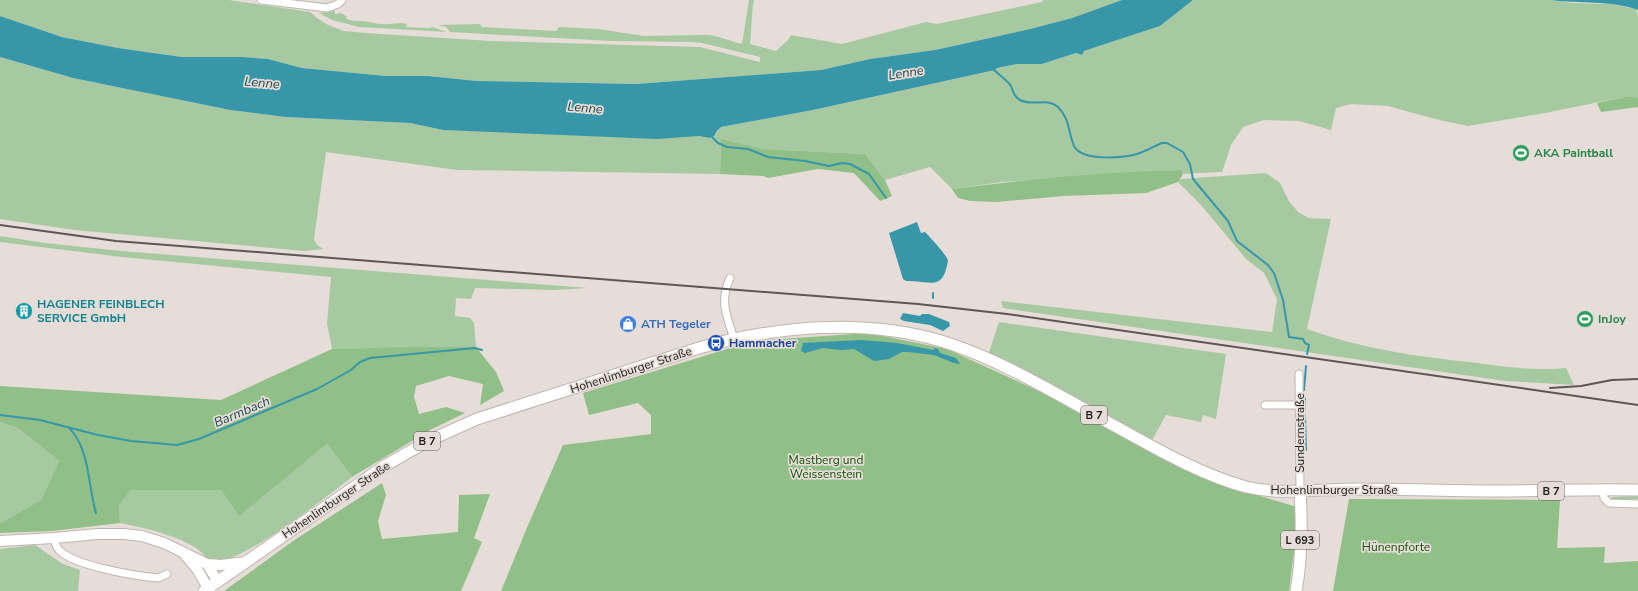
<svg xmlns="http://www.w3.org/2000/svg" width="1638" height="591" viewBox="0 0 1638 591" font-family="'Nunito Sans',sans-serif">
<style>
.green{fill:#a7c9a2}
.forest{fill:#90bf88}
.water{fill:#3797a8}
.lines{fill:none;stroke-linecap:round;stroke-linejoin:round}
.stream{stroke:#3797a8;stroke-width:2}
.street-casing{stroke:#bfb5b0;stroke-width:9}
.secondary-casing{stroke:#bfb5b0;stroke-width:12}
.primary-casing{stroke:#bfb5b0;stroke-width:13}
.street{stroke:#fff;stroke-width:7}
.secondary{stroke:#fff;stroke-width:10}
.primary{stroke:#fff;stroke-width:11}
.rail{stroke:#5c5654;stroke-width:2}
.labels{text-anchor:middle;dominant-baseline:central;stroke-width:3.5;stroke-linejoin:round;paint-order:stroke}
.shield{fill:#e7ddd8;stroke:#5c5654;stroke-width:1}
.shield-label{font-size:11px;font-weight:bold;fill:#201c1b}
.leisure-label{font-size:12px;font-weight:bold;fill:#27864d;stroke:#e7ddd8;text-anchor:start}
.culture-label{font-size:12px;font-weight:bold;fill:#0d838f;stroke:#e7ddd8;text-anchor:start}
.shop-label{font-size:12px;font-weight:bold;fill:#366cbe;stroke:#e7ddd8;text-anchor:start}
.transit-label{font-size:12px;font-weight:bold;fill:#164399;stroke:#e7ddd8;text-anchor:start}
.street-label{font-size:12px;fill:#201c1b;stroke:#e7ddd8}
.park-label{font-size:12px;fill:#135206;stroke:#e7ddd8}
.water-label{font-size:13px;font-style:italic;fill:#1e4850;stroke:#e7ddd8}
</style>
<rect width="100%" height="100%" fill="#e7ddd8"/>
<path class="green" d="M 0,0 L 229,0 L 310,12 L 317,18 L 328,25 L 344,31 L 366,33 L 491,41 L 700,47 L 760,62 L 760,57 L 702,43 L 692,42 L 610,41 L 450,32 L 446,27 L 438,25 L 480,24 L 482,27 L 556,31 L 559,27 L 598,29 L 644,36 L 701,35 C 712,33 730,41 742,44 L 749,0 L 754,0 C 751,15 752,29 750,44 L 776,51 L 788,40 L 791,35 L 842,44 L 926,22 L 937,24 L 1042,2 L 1043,0 L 1122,0 L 1072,18 L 1030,29 L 935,50 L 870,59 L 821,70 L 636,84 L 477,81 L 428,76 L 386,76 L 302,68 L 268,59 L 242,57 L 182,57 L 118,48 L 62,37 L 0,16 Z
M 1193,0 L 1551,0 L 1573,3 L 1611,4 L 1636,9 L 1638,17 L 1638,98 L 1629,96 L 1545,113 L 1468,126 L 1439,120 L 1388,106 L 1351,104 L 1336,108 L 1331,130 L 1299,121 L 1264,120 L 1243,127 L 1231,145 L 1222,172 L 1183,174 L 1182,170 L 1165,171 L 1002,182 L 952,189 L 930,167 L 885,180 L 865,154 L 764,149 L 721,139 L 720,174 L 457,170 L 326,152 L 314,239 L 317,245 L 324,249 L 304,251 L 74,230 L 0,219 L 0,57 L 73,78 L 230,110 L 285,117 L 410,123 L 443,130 L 699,136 C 702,136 706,138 709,138 C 714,138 718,130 721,127 L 813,110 L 995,70 L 997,68 L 1017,64 L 1042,64 L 1076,53 L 1082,55 L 1084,51 L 1160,26 Z
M 335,11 L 335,14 L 341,13 L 346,16 L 347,19 C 352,21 355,21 360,21 C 369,21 378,25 388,24 C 395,24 401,22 407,24 L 406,27 L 429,28 L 432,27 L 447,32 L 359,27 L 332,20 L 319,13 Z
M 1266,173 L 1280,183 L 1289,201 L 1298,212 L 1309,218 L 1331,219 L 1307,329 C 1362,349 1420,357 1478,363 C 1507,367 1536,371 1566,368 L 1574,385 L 1505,381 L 1003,308 L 1001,301 L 1272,332 L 1277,299 L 1264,273 L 1246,259 L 1201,205 L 1178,182 L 1180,179 Z
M 0,236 L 45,243 L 121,251 L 588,288 L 554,290 L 475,288 L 471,299 L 456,298 L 455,316 L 470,318 L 474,323 L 476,347 L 332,349 L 327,323 L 331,277 L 122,257 L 0,242 Z
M 999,322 L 1226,354 L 1216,419 L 1203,415 L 1201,422 L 1166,415 L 1150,444 L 987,358 Z
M 0,422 L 18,428 L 59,461 L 41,500 L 0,523 Z
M 327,444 L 352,477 C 326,497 247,560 217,561 C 214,561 211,560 208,560 C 195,538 144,528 120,523 L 119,506 L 131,490 L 221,490 L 239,515 Z
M 1638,496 L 1638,499 C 1629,499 1621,501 1613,501 L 1611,499 L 1613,497 Z
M 35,545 L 63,564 L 80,570 L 78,591 L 0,591 L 0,549 Z"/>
<path class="forest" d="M 1629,96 L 1638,98 L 1638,107 L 1601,112 L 1597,103 Z
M 721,139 L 764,149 L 865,154 L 885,180 L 892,196 L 880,201 L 854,173 L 818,169 L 768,178 L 763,176 L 720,174 Z
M 1182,170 L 1183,174 L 1178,182 L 1146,193 L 1064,196 L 996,202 L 970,201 L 958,198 L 952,189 C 1028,179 1105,172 1182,170 Z
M 868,333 L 947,349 L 1069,405 L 1233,488 L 1297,507 L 1298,521 L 1289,591 L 501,591 L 526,530 L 563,445 L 651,434 L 651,415 L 638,403 L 589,415 L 583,393 L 753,341 Z
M 414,347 L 476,347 L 496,372 L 504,391 L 480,405 L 483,384 L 449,376 L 416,386 L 414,397 L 419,414 L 446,407 L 465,413 L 430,430 L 352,477 L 327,444 L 239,516 L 221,490 L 131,490 L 119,506 L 120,523 L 52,531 L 0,533 L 0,523 L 41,500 L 59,461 L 18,428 L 0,422 L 0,386 L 221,400 L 332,349 Z
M 382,483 L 386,495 L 378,521 L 382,539 L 458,532 L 459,495 L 490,494 L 474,538 L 482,542 L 461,591 L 224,591 L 296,539 Z
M 1349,499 L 1560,500 L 1557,548 L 1605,547 L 1604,563 L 1638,561 L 1638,591 L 1333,591 Z"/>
<path class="water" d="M 1122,0 L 1193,0 L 1160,26 L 1084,51 L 1082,55 L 1076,53 L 1042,64 L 1017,64 L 997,68 L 995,70 L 813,110 L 721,127 L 717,131 L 714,136 L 709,138 L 699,136 L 657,139 L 443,130 L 410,123 L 285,117 L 230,110 L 73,78 L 0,57 L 0,16 L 62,37 L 118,48 L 182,57 L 242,57 L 268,59 L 302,68 L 386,76 L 428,76 L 477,81 L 636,84 L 821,70 L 870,59 L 935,50 L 1030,29 L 1072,18 Z
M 1551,0 L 1638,0 L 1638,10 C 1610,0 1579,4 1551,0 Z
M 917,222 L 921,233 L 925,232 L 927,234 C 934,242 944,252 948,260 C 943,293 930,280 906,281 L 903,279 L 889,233 Z
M 903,313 L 920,316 L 922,314 L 929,314 L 949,322 L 950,326 L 943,331 L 930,325 L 904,321 L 900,319 Z
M 861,340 L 897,343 L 933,350 L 935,348 L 938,349 L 940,353 L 956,358 L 960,364 L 954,363 L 934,355 L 908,352 L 902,352 L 889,359 L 874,361 L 854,349 L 841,350 L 823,348 L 805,353 L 801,351 L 803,343 Z"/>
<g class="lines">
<path class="stream" d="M 993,69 C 998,74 1007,80 1011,86 C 1013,91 1014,97 1020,100 C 1033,107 1046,97 1058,107 C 1070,119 1068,132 1074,146 C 1082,162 1126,158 1140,153 C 1148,150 1155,146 1162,143 L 1167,143 L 1183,152 L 1190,164 L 1193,179 L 1228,221 L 1237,241 L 1268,265 L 1274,273 L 1283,300 L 1289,337 L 1303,339 L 1305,343 L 1309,345 L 1307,354
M 711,136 L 718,143 L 727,147 L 748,149 L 768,157 L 805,161 L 829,166 L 842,163 L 850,164 L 869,174 L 886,198
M 933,298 L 933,293
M 1304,390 L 1306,366
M 1305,398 L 1305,410
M 0,415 L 40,420 L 98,435 L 131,441 L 177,445 L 199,439 L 317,389 L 351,370 L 360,362 L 370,358 L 475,348 L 482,350
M 1305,415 L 1306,450
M 69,428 C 90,448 88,487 96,513"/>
<g class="street-casing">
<path id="street" d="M 261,0 L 327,8 L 338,4 L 342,0
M 730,278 C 719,302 727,316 734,339
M 1299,374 L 1300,491
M 1265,405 L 1300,405
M 1603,490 L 1604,498 L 1609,503 L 1638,504
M 54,538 C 55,542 56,547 59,550 C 74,566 136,576 158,578 L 167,574"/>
</g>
<g class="secondary-casing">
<path id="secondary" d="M 0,541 L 54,538 L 98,534 L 124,534 L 142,536 L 164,543 L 207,564 L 218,582
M 186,556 L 197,569 L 208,588
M 207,564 L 221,565 L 246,562"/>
</g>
<g class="primary-casing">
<path id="primary" d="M 204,591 L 386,465 L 428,441 L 477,419 L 699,348 C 776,326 863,318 941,341 C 998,358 1060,396 1113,425 C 1155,448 1199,474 1246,487 C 1284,496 1324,488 1363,489 C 1407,489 1452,491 1496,491 C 1543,491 1591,489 1638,490
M 1296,591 C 1302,559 1302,524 1300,491"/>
</g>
<use href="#street" class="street"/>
<use href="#secondary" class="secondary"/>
<use href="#primary" class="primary"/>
<path class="rail" d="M 0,225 L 116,241 L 918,304 L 1007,314 L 1638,405
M 1550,388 L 1581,386 L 1612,380 L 1638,379"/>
</g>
<defs>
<g id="stadium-disc" transform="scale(0.9)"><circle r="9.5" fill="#2e9e5b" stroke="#e7ddd8"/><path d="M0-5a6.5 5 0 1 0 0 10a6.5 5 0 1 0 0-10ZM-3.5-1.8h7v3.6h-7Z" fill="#fff"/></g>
<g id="building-disc" transform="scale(0.9)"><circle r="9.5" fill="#0f9aa8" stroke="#e7ddd8"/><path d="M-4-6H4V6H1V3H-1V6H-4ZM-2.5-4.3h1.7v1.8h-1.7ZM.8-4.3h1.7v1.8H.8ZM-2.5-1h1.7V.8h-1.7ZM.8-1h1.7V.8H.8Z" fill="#fff"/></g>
<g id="shop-disc" transform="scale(0.9)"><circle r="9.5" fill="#3f7fe0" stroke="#e7ddd8"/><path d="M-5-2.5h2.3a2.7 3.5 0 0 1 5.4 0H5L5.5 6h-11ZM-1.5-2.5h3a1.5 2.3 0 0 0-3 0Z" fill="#fff"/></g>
<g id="bus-disc" transform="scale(0.9)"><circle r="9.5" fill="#1a4fb4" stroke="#e7ddd8"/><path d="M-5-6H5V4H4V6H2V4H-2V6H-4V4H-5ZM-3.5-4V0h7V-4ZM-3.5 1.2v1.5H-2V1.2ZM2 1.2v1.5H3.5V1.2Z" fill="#fff"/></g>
</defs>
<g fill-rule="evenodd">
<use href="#stadium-disc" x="1521" y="153"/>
<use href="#building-disc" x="24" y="311"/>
<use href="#stadium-disc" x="1585" y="319"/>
<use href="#shop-disc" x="628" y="324"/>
<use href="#bus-disc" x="716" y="343"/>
</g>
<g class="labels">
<g class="shield">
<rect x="1081" y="406" width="26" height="18" rx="3"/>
<rect x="414" y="432" width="26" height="18" rx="3"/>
<rect x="1538" y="482" width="26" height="18" rx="3"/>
<rect x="1281" y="531" width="38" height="18" rx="3"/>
</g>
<g class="shield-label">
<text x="1094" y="415">B 7</text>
<text x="427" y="441">B 7</text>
<text x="1551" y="491">B 7</text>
<text x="1300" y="540">L 693</text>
</g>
<g class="leisure-label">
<text x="1534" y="153">AKA Paintball</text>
<text x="1598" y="319">InJoy</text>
</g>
<g class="culture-label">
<text x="37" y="304">HAGENER FEINBLECH<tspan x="37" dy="14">SERVICE GmbH</tspan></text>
</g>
<g class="shop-label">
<text x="641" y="324">ATH Tegeler</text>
</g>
<g class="transit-label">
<text x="729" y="343">Hammacher</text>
</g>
<g class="street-label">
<text transform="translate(631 370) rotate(-18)">Hohenlimburger Straße</text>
<text transform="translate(1300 433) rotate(-90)">Sundernstraße</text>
<text x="1334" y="490">Hohenlimburger Straße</text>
<text transform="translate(336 500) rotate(-34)">Hohenlimburger Straße</text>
</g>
<g class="park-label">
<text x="826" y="460">Mastberg und<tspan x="826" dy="14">Weissenstein</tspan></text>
<text x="1396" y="547">Hünenpforte</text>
</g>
<g class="water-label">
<text transform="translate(906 73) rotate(-9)">Lenne</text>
<text transform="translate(262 83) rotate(5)">Lenne</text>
<text transform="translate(585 108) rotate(5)">Lenne</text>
<text transform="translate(242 412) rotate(-23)">Barmbach</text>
</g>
</g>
</svg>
